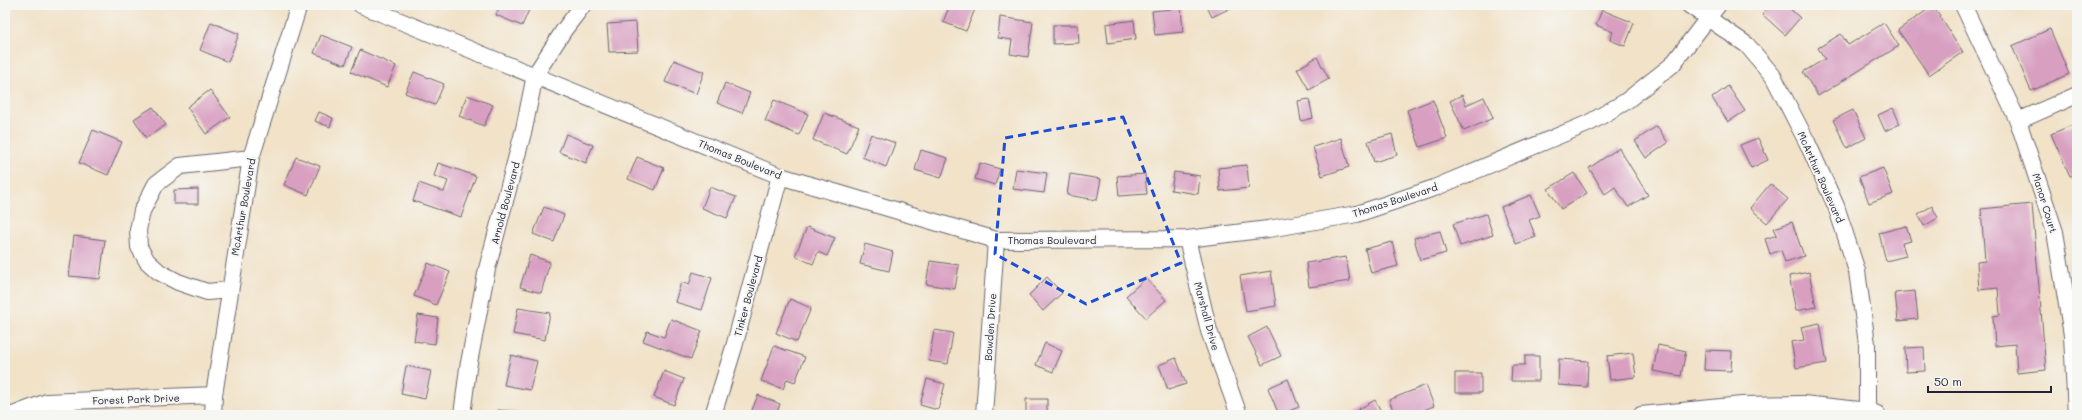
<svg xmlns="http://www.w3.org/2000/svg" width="2082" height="420" viewBox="0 0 2082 420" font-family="Mali,sans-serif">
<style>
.building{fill:#d89fc1}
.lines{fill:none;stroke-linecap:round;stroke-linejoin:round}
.minor-casing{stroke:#6a656c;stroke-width:18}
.minor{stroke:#fff;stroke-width:16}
.marked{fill:none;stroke:#1d4ed8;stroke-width:3;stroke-dasharray:8 5;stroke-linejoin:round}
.labels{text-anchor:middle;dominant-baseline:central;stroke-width:4;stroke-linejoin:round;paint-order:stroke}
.street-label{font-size:10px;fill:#22223b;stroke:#f6f6f2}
</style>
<rect width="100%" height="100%" fill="#f6f6f2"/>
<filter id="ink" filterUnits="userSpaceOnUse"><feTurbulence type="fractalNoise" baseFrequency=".025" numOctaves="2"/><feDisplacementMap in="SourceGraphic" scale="8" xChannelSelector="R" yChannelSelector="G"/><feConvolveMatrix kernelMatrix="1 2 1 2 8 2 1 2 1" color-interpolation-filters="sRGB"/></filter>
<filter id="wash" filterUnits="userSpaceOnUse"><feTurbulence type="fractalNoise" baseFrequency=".012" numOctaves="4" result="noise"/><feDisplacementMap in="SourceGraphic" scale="16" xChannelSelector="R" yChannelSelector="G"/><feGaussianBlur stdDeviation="0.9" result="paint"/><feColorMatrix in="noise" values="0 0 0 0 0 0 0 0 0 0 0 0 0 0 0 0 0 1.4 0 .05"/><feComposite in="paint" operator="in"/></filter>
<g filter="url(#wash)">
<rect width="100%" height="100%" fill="#f1e2c8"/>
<g id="blocks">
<path class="building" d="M 500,5 L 531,5 L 522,26 L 496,15 Z
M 950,5 L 964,5 L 975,9 L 966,31 L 943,22 Z
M 1206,5 L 1237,5 L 1212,17 Z
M 1770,5 L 1786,5 L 1800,18 L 1785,35 L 1762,14 Z
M 1933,6 L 1963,52 L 1929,75 L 1898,30 Z
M 1181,8 L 1183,32 L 1155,35 L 1152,11 Z
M 1602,10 L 1634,23 L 1625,46 L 1610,40 L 1613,32 L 1596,25 Z
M 1000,17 L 1033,22 L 1028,57 L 1010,54 L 1012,40 L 998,38 Z
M 1134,20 L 1136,39 L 1108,43 L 1106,24 Z
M 211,22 L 239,34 L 228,62 L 200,50 Z
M 636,22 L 638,51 L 609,52 L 607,24 Z
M 1884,23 L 1899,46 L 1818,96 L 1803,72 L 1825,59 L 1818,48 L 1841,34 L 1848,45 Z
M 1053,25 L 1078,25 L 1079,43 L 1053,44 Z
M 2050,29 L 2069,74 L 2031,91 L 2012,46 Z
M 321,35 L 352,47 L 345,65 L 314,53 Z
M 360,50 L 396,66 L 387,87 L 351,72 Z
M 1317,57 L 1329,79 L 1309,90 L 1297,69 Z
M 674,60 L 704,72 L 696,94 L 665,82 Z
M 414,72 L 444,84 L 435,105 L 405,93 Z
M 725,83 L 750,93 L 742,113 L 717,103 Z
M 1728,86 L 1745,111 L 1728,122 L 1712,98 Z
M 210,90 L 230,117 L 206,134 L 187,107 Z
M 467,95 L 493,105 L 484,126 L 459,116 Z
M 1462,95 L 1466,105 L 1484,97 L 1493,118 L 1464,131 L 1450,101 Z
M 1309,99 L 1313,118 L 1301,121 L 1298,101 Z
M 774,100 L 808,114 L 799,135 L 765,121 Z
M 1433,100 L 1447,138 L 1420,147 L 1407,110 Z
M 153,107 L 166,125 L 146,138 L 134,119 Z
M 1893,108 L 1900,124 L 1885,131 L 1878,115 Z
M 1853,110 L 1866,138 L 1847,148 L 1833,120 Z
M 319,112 L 333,118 L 330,127 L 315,121 Z
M 824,113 L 859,126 L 847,154 L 813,140 Z
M 2077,123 L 2077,174 L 2070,177 L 2051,134 Z
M 1657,126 L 1668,143 L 1646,158 L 1635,141 Z
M 93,130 L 122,142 L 108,175 L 79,163 Z
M 566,134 L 593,145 L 586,163 L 559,152 Z
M 871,134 L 895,143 L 886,167 L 862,157 Z
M 1392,134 L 1397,155 L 1374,162 L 1368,141 Z
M 1341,138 L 1349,167 L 1322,176 L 1313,147 Z
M 1758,138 L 1768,160 L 1751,168 L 1740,145 Z
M 1619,148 L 1648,195 L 1628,207 L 1615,187 L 1605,194 L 1589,168 Z
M 921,150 L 948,158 L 941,178 L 915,170 Z
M 296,157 L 320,166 L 308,195 L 284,185 Z
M 637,157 L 664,168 L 655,190 L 628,179 Z
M 438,163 L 476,176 L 461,217 L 413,201 L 419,183 L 444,192 L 448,181 L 434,176 Z
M 980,163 L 1000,169 L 995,185 L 975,179 Z
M 1247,165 L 1249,188 L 1220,191 L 1218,168 Z
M 1883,168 L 1893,194 L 1869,203 L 1859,177 Z
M 1016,169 L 1047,173 L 1044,193 L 1013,189 Z
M 1174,172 L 1200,176 L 1198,194 L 1171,190 Z
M 1574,173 L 1587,193 L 1561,209 L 1548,189 Z
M 1070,174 L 1101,179 L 1097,200 L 1067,195 Z
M 1145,174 L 1147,194 L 1119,196 L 1117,176 Z
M 1770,184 L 1788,199 L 1767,223 L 1750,208 Z
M 710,187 L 736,197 L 727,218 L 702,208 Z
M 198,189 L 198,204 L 174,204 L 174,190 Z
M 1531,195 L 1540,216 L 1529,220 L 1536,237 L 1516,244 L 1501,207 Z
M 2032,204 L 2046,370 L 2017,373 L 2015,344 L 1995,346 L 1993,316 L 2000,315 L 1998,288 L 1979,290 L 1977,262 L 1985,261 L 1981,209 Z
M 1932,206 L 1938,218 L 1924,226 L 1918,214 Z
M 544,207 L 564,215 L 554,242 L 533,234 Z
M 1486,214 L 1493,235 L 1460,246 L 1453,224 Z
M 1792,222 L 1804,256 L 1785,262 L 1781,250 L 1770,254 L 1765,239 L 1777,235 L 1774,228 Z
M 1906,226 L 1911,241 L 1902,243 L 1906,256 L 1886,261 L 1879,233 Z
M 807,227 L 835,238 L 827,256 L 818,252 L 813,264 L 795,256 Z
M 1440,231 L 1446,253 L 1420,260 L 1414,238 Z
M 74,236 L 105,240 L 100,279 L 69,276 Z
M 1392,242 L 1398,266 L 1371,273 L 1365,249 Z
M 865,244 L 893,252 L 889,271 L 860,264 Z
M 530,255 L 550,262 L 541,293 L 520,287 Z
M 1346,257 L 1350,281 L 1309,287 L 1306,263 Z
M 930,261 L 959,265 L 955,289 L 926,284 Z
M 428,263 L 450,272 L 436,305 L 414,296 Z
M 1271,271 L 1276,306 L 1246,311 L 1240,276 Z
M 693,272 L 712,278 L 702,310 L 675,302 L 681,282 L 689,285 Z
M 1809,272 L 1816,307 L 1796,311 L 1789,276 Z
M 1047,277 L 1062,293 L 1043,311 L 1029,295 Z
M 1146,278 L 1166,300 L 1146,318 L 1126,296 Z
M 1915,291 L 1918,319 L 1898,321 L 1895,293 Z
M 790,299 L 811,308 L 797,342 L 776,333 Z
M 518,308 L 550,313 L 545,340 L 513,334 Z
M 418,315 L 438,318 L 435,344 L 414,341 Z
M 671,319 L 702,331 L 691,359 L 643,341 L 647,331 L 664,337 Z
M 1820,323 L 1827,363 L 1796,368 L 1791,342 L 1804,340 L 1801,327 Z
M 1267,327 L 1281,356 L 1262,365 L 1248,337 Z
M 934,330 L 953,333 L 948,364 L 929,361 Z
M 1045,343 L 1062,351 L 1053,372 L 1036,365 Z
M 1658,345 L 1686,351 L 1681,376 L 1653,371 Z
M 774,346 L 805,357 L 795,382 L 787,379 L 783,389 L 761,381 Z
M 1924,347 L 1925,371 L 1906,372 L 1905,348 Z
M 1705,350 L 1732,351 L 1731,371 L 1704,370 Z
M 1633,353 L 1636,377 L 1610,380 L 1607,356 Z
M 511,355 L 537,361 L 530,390 L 504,385 Z
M 1525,356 L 1539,356 L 1539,381 L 1511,381 L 1512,365 L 1525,365 Z
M 1176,358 L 1186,384 L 1168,390 L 1159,365 Z
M 1559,359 L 1588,361 L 1587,387 L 1558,385 Z
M 406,366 L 431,371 L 425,399 L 401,394 Z
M 664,371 L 684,379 L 674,405 L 654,397 Z
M 1455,373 L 1481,373 L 1481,393 L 1455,393 Z
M 927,379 L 945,384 L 938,410 L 920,405 Z
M 1288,379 L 1299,407 L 1279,415 L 1268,388 Z
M 1426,385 L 1434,406 L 1410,415 L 1395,415 L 1389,400 Z
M 758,395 L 780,404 L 776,415 L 750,415 Z
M 1026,399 L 1047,399 L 1047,415 L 1026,415 Z
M 1375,400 L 1383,415 L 1356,415 L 1354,412 Z
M 498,410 L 525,413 L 525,415 L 497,415 Z"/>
</g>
</g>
<g filter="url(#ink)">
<use href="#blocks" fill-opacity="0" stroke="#6a656c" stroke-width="1"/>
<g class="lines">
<g class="minor-casing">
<path id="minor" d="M 361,5 L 780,176 L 996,240 L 1187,239 L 1268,229 L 1357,214 L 1434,188 L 1589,123 L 1625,102 L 1672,65 L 1718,5
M 1689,5 L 1747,45 L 1773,76 L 1807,142 L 1836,206 L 1857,271 L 1867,344 L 1867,406 L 1869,415
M 1963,5 L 2018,121 L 2055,232 L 2072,335 L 2076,415
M 2018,121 L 2077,95
M 1187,239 L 1209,331 L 1239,415
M 229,290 L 207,292 L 178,282 L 159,272 L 147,261 L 139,247 L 138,230 L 142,211 L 156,184 L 180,166 L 251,158
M 13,415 L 47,402 L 214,395
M 213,415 L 214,395 L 251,158 L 299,5
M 462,415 L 468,368 L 487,269 L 524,129 L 535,75 L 564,30 L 583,5
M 713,415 L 734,347 L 780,176
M 984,415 L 996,240
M 1641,415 L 1742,405 L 1803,404 L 1869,411 L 1877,414"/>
</g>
<use href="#minor" class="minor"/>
</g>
</g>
<path class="marked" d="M 1123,117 L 1181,263 L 1086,304 L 995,254 L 1005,138 Z"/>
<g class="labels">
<g class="street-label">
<text transform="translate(740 159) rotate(22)">Thomas Boulevard</text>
<text transform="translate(1821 177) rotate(66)">McArthur Boulevard</text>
<text transform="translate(1395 200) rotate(-18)">Thomas Boulevard</text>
<text transform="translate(505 203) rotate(-75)">Arnold Boulevard</text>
<text transform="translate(2045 203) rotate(73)">Manor Court</text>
<text transform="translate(243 207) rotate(-80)">McArthur Boulevard</text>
<text x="1052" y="240">Thomas Boulevard</text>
<text transform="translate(748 296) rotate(-75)">Tinker Boulevard</text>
<text transform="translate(1207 316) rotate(75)">Marshall Drive</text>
<text transform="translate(990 327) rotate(-86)">Bowden Drive</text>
<text transform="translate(136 399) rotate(-2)">Forest Park Drive</text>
</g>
</g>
<rect width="2082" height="420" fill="none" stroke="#f6f6f2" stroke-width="20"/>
<path d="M1928 386v6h123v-6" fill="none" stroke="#22223b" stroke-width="2"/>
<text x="1934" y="386" font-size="12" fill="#22223b" stroke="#f6f6f2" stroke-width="3" paint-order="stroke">50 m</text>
</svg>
